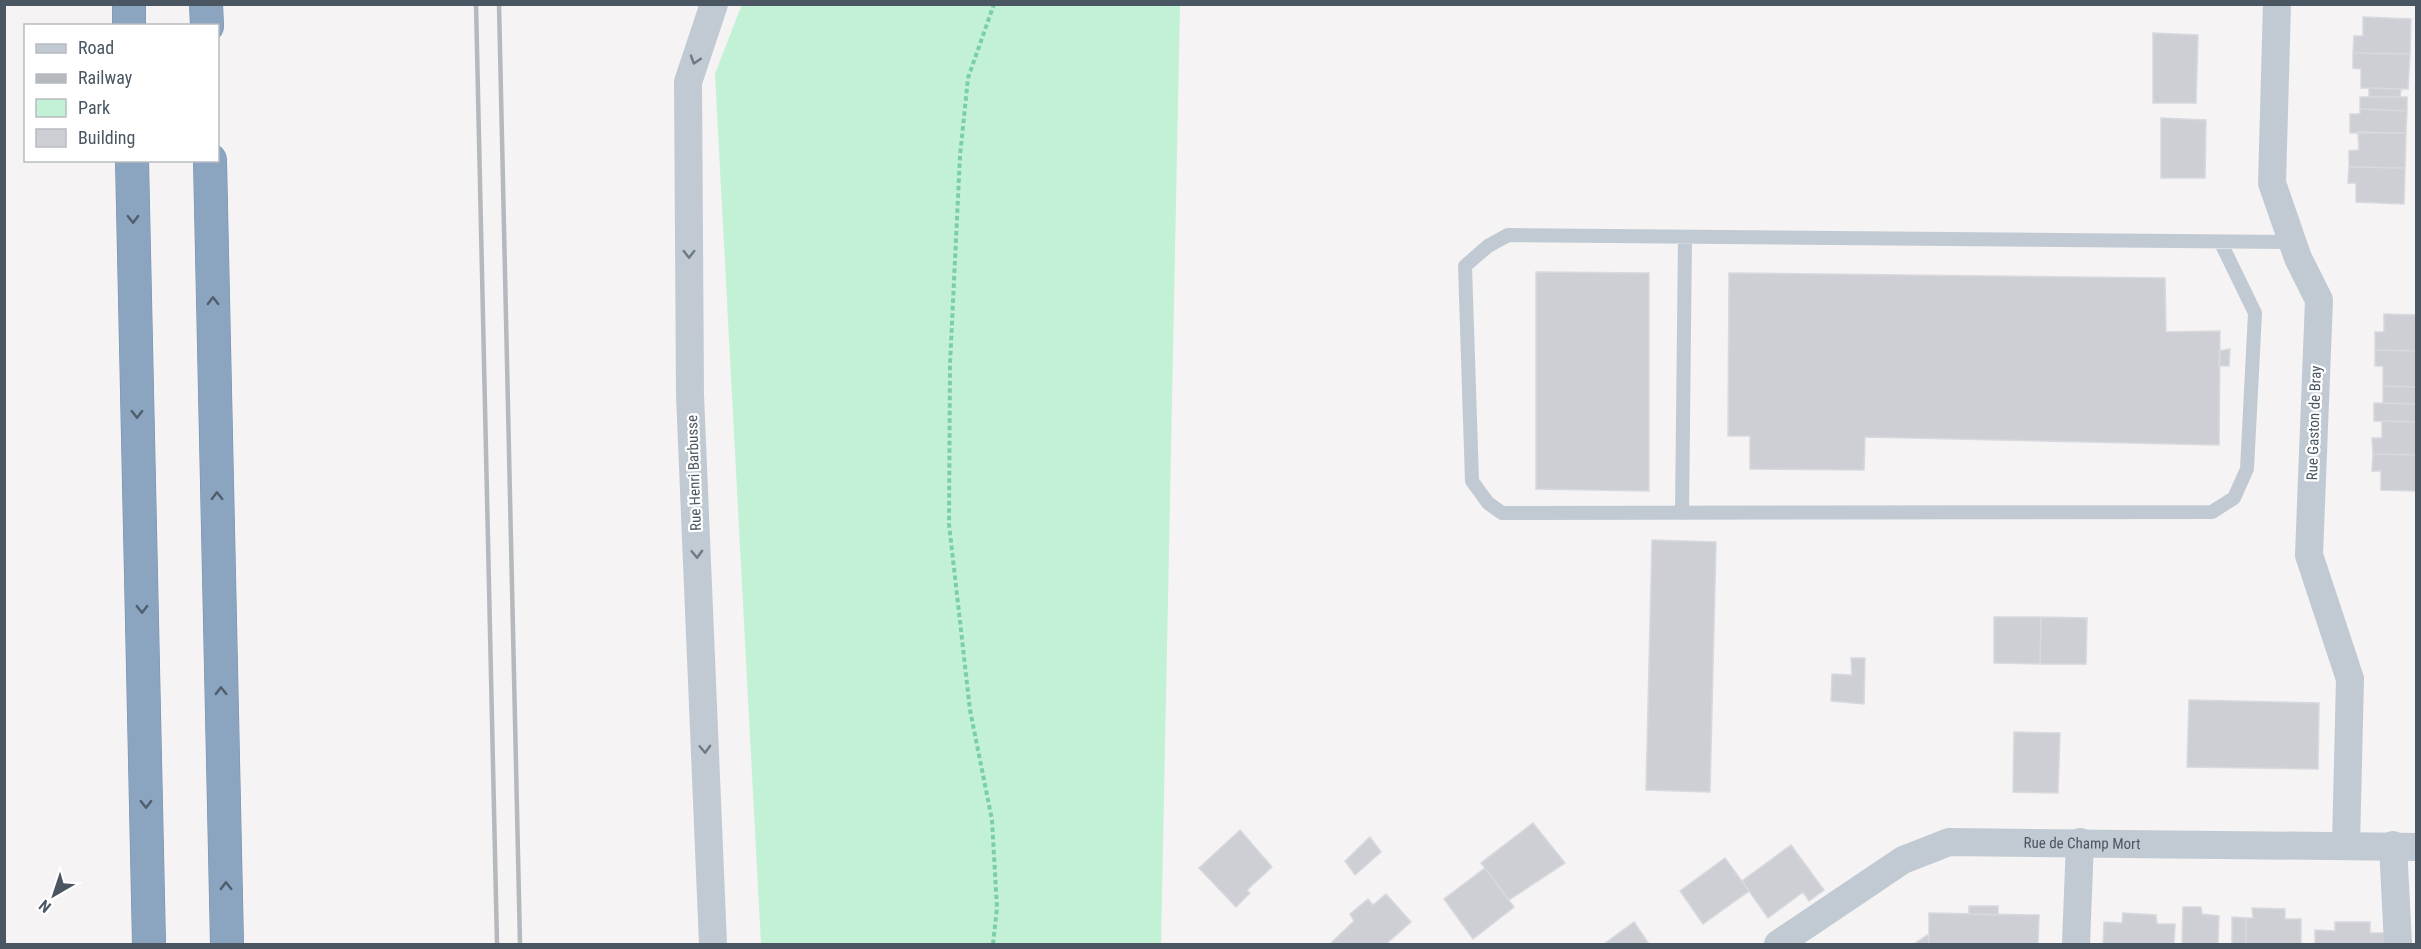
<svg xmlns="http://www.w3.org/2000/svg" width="2421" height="949" viewBox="0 0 2421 949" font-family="'Roboto Condensed',sans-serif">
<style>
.green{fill:#c3f1d5}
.building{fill:#cdcfd5;stroke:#d7d9de;stroke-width:1.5}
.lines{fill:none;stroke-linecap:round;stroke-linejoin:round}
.highway-casing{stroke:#7690ad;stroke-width:34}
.path{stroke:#7ad0a6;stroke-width:4;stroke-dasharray:4.5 3;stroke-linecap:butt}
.lane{stroke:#c1cad2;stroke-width:14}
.street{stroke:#c1cad2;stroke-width:28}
.highway{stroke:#8ba5c1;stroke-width:33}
.rail{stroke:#b5b8bd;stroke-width:4.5}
.oneway{stroke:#6e7983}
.oneway2{stroke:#505e6b}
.labels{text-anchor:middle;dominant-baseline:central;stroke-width:4.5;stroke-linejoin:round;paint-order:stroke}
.street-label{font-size:15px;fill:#4a5661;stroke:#fff}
</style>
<rect width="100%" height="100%" fill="#f5f3f3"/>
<path class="green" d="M 742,4 L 1180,5 L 1161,944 L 761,944 L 715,74 Z"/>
<path class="building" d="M 2363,17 L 2411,19 L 2410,54 L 2353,53 L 2354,36 L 2363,36 Z
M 2153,33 L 2198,35 L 2196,103 L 2153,103 Z
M 2353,53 L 2410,54 L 2408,89 L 2361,88 L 2361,69 L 2353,68 Z
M 2369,88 L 2401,89 L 2400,97 L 2369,97 Z
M 2360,97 L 2407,97 L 2407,111 L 2360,109 Z
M 2360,109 L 2407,111 L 2406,133 L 2350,133 L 2350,114 L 2360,114 Z
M 2161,118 L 2206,120 L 2205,178 L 2161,178 Z
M 2358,132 L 2406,133 L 2405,168 L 2349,167 L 2349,151 L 2359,150 Z
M 2349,167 L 2405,168 L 2404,204 L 2356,202 L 2356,183 L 2348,183 Z
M 1536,272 L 1649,273 L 1649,491 L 1536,489 Z
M 1729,273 L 2165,278 L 2166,332 L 2220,331 L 2219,445 L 1865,437 L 1864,470 L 1750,469 L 1750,436 L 1728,436 Z
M 2384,314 L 2416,315 L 2416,351 L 2375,350 L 2375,332 L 2384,332 Z
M 2230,349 L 2229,366 L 2219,366 L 2219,351 Z
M 2375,350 L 2416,351 L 2416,387 L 2383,386 L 2383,366 L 2375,366 Z
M 2383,386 L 2416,387 L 2416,404 L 2383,403 Z
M 2374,403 L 2416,404 L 2416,422 L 2374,421 Z
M 2382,421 L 2416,422 L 2416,455 L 2373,454 L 2372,438 L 2382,438 Z
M 2373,454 L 2416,455 L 2416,491 L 2381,490 L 2381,471 L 2372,471 Z
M 1652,540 L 1716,542 L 1710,792 L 1646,790 Z
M 1994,617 L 2041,617 L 2040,664 L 1994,663 Z
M 2041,617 L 2087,618 L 2086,664 L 2040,664 Z
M 1851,658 L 1865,658 L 1864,704 L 1831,701 L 1832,674 L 1852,675 Z
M 2189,700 L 2319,703 L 2318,769 L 2187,767 Z
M 2014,732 L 2060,733 L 2058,793 L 2013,792 Z
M 1533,823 L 1565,863 L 1509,900 L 1481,863 Z
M 1240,830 L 1272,867 L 1247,890 L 1250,893 L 1236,907 L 1199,868 Z
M 1370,837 L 1381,852 L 1355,875 L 1345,861 Z
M 1791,845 L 1824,890 L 1809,901 L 1803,892 L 1768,918 L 1742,881 Z
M 1725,858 L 1749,891 L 1703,924 L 1680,891 Z
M 1485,868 L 1514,907 L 1473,939 L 1444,899 Z
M 1386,894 L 1411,922 L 1386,944 L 1330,944 L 1354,921 L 1350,914 L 1368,899 L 1373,905 Z
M 1969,906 L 1998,906 L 1998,915 L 1969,914 Z
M 2183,907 L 2201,907 L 2202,914 L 2219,916 L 2218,944 L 2182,944 Z
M 2252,908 L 2285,909 L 2285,919 L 2301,919 L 2301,944 L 2246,944 L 2246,918 L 2253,918 Z
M 1929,913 L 2039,915 L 2038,944 L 1929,944 Z
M 2123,913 L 2156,915 L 2157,924 L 2175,924 L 2174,944 L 2103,944 L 2104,922 L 2122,923 Z
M 2232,917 L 2246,918 L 2246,944 L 2232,944 Z
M 1634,922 L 1649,944 L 1604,944 Z
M 2335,922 L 2370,922 L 2370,933 L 2388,933 L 2387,944 L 2315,944 L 2315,930 L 2335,931 Z
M 1929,934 L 1929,944 L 1914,944 Z"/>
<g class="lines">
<g class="highway-casing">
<path id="highway" d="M 129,4 L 129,26
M 206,4 L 207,26
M 132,160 L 149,944
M 210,160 L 227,944"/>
</g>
<path class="path" d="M 993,944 L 997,908 L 992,820 L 970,710 L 949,524 L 950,364 L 960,156 L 968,78 L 994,4"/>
<path class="lane" d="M 2221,243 L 2255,313 L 2247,469 L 2234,498 L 2212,512 L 1502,513 L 1488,503 L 1472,481 L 1465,266 L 1488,246 L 1508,235 L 2293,242
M 1682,513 L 1685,237"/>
<g class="street">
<path d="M 2277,4 L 2272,183 L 2298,258 L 2319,300 L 2309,555 L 2350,679 L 2346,845"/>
<path d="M 2393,845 L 2398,944"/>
<path d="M 713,944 L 690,395 L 688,82 L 714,4"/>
<path id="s1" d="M 1778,944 L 1903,860 L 1949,842 L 2416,847"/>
<path d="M 2076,944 L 2080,842"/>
</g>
<use href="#highway" class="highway"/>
<path class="rail" d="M 476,4 L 497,944
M 499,4 L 520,944"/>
</g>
<defs><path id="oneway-chevron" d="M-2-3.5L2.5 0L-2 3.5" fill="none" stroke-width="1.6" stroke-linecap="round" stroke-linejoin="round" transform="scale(1.5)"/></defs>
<g class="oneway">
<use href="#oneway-chevron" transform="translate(695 60) rotate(108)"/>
<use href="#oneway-chevron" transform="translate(689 254) rotate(90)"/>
<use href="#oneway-chevron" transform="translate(697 554) rotate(88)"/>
<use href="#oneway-chevron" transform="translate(705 749) rotate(88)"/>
</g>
<g class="oneway2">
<use href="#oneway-chevron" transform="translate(133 219) rotate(89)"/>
<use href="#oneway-chevron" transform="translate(213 301) rotate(-91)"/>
<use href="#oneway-chevron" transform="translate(137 414) rotate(89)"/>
<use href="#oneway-chevron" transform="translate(217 496) rotate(-91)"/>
<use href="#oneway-chevron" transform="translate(142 609) rotate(89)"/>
<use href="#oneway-chevron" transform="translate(221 691) rotate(-91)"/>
<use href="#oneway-chevron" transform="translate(146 804) rotate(89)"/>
<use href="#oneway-chevron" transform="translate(226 886) rotate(-91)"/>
</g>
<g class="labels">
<g class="street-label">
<text transform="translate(2314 423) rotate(-88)">Rue Gaston de Bray</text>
<text transform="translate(694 473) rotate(-92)">Rue Henri Barbusse</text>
<text stroke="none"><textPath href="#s1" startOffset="333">Rue de Champ Mort</textPath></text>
</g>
</g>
<rect width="2421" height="949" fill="none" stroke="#4a5661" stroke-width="12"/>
<rect x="24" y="24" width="195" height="138" fill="#ffffff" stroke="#b7bbc0" stroke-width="1.5"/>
<rect x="36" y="44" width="30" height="9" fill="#c1cad2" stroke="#b7bbc0" stroke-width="1.5"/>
<text x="78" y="54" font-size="18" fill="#4a5661">Road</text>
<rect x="36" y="74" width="30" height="9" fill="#b5b8bd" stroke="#b7bbc0" stroke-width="1.5"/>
<text x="78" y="84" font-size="18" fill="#4a5661">Railway</text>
<rect x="36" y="99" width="30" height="18" fill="#c3f1d5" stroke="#b7bbc0" stroke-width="1.5"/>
<text x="78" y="114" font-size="18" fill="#4a5661">Park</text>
<rect x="36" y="129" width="30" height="18" fill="#cdcfd5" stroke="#b7bbc0" stroke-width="1.5"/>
<text x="78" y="144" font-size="18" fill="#4a5661">Building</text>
<g transform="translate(54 895) rotate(219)" stroke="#ffffff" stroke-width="4.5" paint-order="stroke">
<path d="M0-4.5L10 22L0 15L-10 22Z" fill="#4a5661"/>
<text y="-9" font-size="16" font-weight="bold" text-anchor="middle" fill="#4a5661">N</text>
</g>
</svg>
